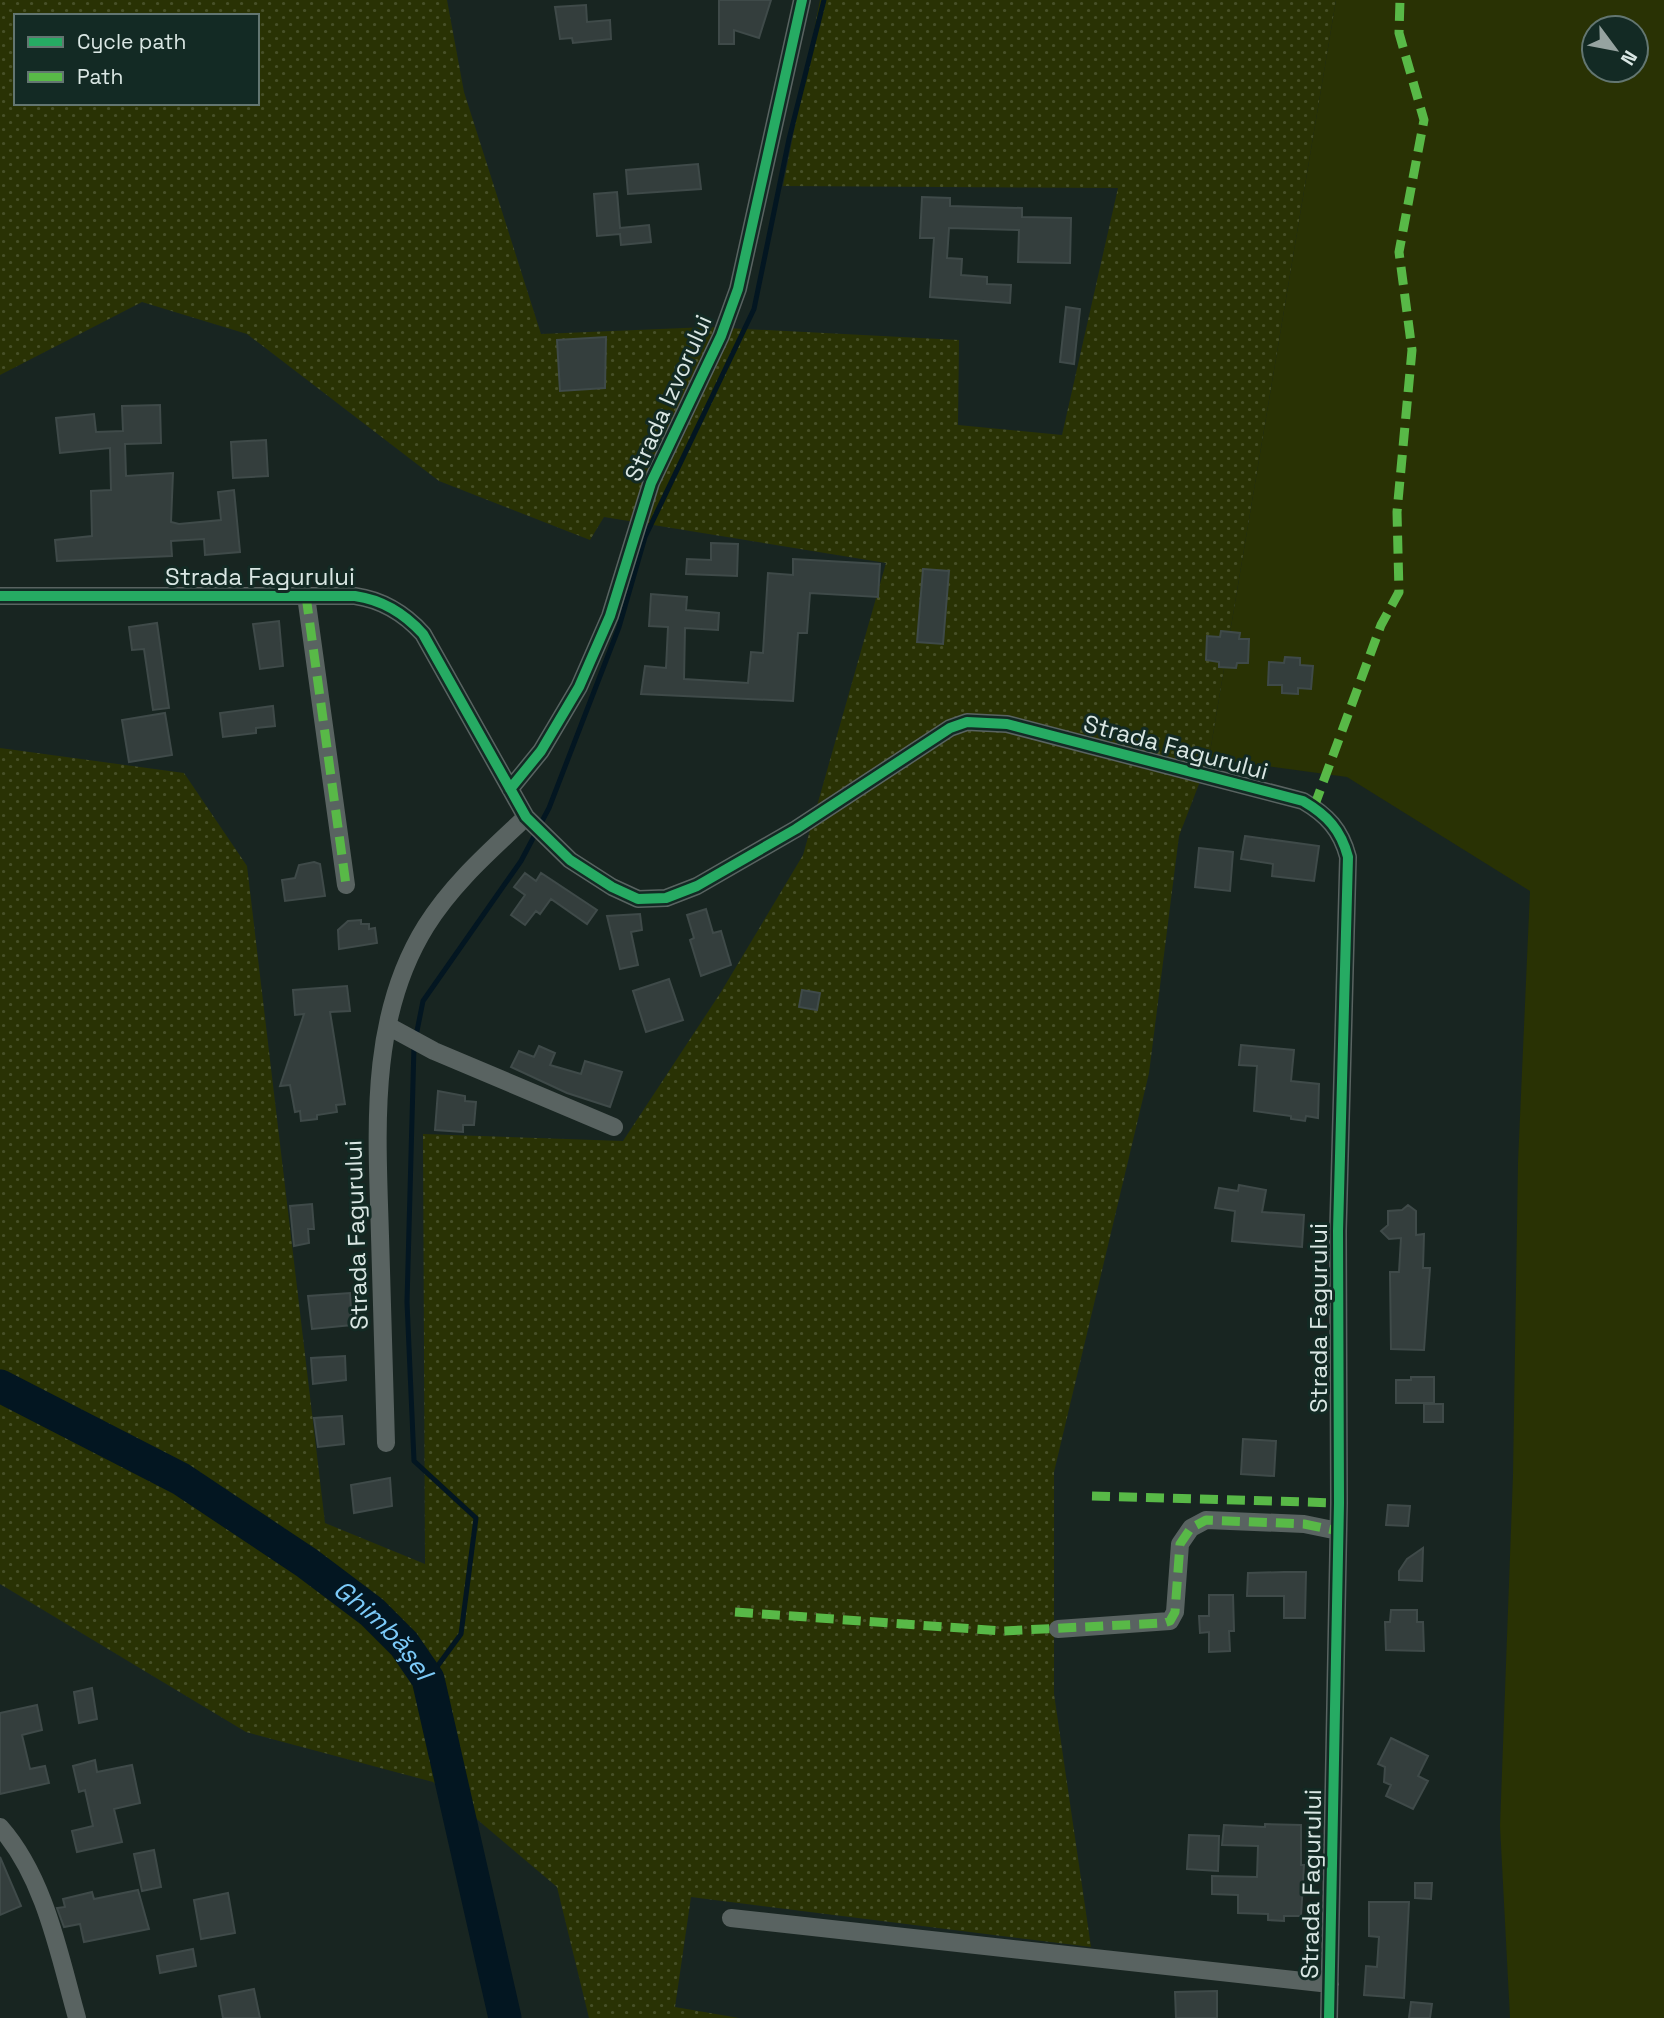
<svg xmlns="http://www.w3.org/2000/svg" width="1664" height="2018" viewBox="0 0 1664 2018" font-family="'Space Grotesk',sans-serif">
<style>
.grass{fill:#293204;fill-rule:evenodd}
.garden{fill:url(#garden-dots);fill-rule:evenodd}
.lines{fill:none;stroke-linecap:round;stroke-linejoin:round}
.stream{stroke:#031621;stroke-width:5}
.river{stroke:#031621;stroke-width:33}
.building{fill:#343e3d;stroke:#3f4a49;stroke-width:2}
.minor{stroke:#596361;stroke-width:18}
.quiet{stroke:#58b947;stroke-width:9;stroke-dasharray:18 9;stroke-linecap:butt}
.cycleway-casing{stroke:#132a24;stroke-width:15}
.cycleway{stroke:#26ab63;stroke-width:10}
.labels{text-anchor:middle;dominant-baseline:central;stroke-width:6;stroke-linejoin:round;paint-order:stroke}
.street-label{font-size:24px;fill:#dae7e4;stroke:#132a24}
.water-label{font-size:26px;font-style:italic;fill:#7ccaf8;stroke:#132a24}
</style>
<defs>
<pattern id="garden-dots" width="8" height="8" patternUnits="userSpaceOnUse" patternTransform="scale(1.75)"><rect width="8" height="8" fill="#293204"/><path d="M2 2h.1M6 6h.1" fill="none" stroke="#475028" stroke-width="1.8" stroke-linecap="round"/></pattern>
</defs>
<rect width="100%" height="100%" fill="#182521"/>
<path class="grass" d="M 1336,0 L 1664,0 L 1664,2018 L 1510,2018 L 1500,1826 L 1513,1475 L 1518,1162 L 1530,891 L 1347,777 L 1209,758 ZM 1594,28 L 1636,28 L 1636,70 L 1594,70 Z"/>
<path class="garden" d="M 0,0 L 447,0 L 464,92 L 541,334 L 708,327 L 959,340 L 958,425 L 1062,435 L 1118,188 L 783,186 L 820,0 L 1336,0 L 1209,758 L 1179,836 L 1149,1073 L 1054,1472 L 1054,1694 L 1091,1947 L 691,1897 L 675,2007 L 739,2018 L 589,2018 L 557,1887 L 433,1782 L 246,1732 L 0,1584 L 0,748 L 184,773 L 247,866 L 325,1523 L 425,1564 L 423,1134 L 623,1141 L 721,992 L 803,855 L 886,563 L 604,517 L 590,540 L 439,481 L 247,334 L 142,302 L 0,375 ZM 16,16 L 257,16 L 257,103 L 16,103 Z"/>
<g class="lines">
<path class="stream" d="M 416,1036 L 423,1001 L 521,861 L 549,808 L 619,627 L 645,537 L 754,309 L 789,139 L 824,0
M 414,1046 L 407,1302 L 414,1461 L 476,1518 L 461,1634 L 428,1679"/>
<path class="river" id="s1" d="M 0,1386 L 181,1479 L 307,1563 L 372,1612 L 404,1644 L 428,1679 L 505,2018"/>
</g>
<path class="building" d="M 719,0 L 771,0 L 759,38 L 734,30 L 734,44 L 719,44 Z
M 586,5 L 587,22 L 610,20 L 611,39 L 573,43 L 572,38 L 560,39 L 555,7 Z
M 698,164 L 701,189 L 628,194 L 626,170 Z
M 617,192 L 620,228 L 649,225 L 651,242 L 621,245 L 620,234 L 597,236 L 594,194 Z
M 922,197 L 950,198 L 950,206 L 1022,208 L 1022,217 L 1071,218 L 1070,263 L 1018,262 L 1019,230 L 949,228 L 947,258 L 962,259 L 961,275 L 987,277 L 987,284 L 1011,285 L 1010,303 L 930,297 L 934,238 L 920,238 Z
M 1066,307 L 1080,309 L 1074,364 L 1060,362 Z
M 606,337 L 605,388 L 560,391 L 557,340 Z
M 160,405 L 161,443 L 125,444 L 126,476 L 173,473 L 171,522 L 179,524 L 221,520 L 218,492 L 234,490 L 240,552 L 205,555 L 204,539 L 171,541 L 172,556 L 57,561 L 55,540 L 92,536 L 91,491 L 111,490 L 110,448 L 60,453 L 56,418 L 94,414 L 96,432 L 123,431 L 122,406 Z
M 266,440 L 268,476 L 233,478 L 231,442 Z
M 711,543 L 738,544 L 737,576 L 686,574 L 687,559 L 711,560 Z
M 793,559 L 880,564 L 878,597 L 810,593 L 807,633 L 798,633 L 793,701 L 641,694 L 645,666 L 666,668 L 668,627 L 649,626 L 651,594 L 687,597 L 686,610 L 719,613 L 718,630 L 685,628 L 684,679 L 748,683 L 751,652 L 763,653 L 768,573 L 793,575 Z
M 923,569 L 949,571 L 943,644 L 917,642 Z
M 279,621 L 283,666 L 260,669 L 253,624 Z
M 157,623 L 169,708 L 153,710 L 144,649 L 132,650 L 129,627 Z
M 1221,631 L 1240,633 L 1239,639 L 1249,639 L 1248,663 L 1237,663 L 1236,668 L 1219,667 L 1219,662 L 1206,660 L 1207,636 L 1220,637 Z
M 1285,657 L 1300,658 L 1300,665 L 1313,666 L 1311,689 L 1298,688 L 1298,694 L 1282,693 L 1282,685 L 1268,685 L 1269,662 L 1284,663 Z
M 273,706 L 275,726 L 256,728 L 256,733 L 223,737 L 220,713 Z
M 165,713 L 172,755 L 129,762 L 122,720 Z
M 1245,836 L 1319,846 L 1314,881 L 1272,876 L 1273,864 L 1241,859 Z
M 1199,848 L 1233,852 L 1230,891 L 1195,887 Z
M 314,862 L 320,864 L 325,896 L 285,901 L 282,880 L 295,878 L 299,865 Z
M 525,873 L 536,881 L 541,873 L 597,910 L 587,924 L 551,899 L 540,914 L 536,911 L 525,925 L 511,915 L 525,895 L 514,887 Z
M 706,909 L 713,933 L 721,931 L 731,965 L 701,976 L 690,940 L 694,938 L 687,915 Z
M 640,914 L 642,930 L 631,932 L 638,965 L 620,969 L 607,916 Z
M 361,920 L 361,924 L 369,924 L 369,929 L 375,928 L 377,943 L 339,949 L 338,930 L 348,921 Z
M 669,979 L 683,1020 L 646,1032 L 633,991 Z
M 347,986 L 350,1011 L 330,1012 L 345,1104 L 336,1105 L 337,1112 L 317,1115 L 317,1119 L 301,1121 L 300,1111 L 295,1112 L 290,1085 L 280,1086 L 304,1014 L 295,1015 L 293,990 Z
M 802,990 L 820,993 L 817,1010 L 799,1007 Z
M 1241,1045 L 1294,1050 L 1291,1081 L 1319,1084 L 1318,1118 L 1306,1116 L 1305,1121 L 1291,1119 L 1291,1116 L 1254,1111 L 1257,1066 L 1239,1065 Z
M 539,1046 L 555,1053 L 550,1065 L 581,1074 L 585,1061 L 622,1072 L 610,1107 L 567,1093 L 511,1067 L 519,1051 L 534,1057 Z
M 438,1091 L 465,1096 L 465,1101 L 476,1102 L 474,1125 L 463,1125 L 463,1132 L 435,1130 Z
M 1239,1185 L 1266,1190 L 1262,1212 L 1304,1215 L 1302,1247 L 1232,1241 L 1235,1211 L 1215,1208 L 1219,1188 L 1238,1191 Z
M 312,1204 L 314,1229 L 308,1229 L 309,1243 L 294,1246 L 290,1206 Z
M 1408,1205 L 1416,1211 L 1416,1235 L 1424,1234 L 1423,1268 L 1430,1268 L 1424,1350 L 1391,1349 L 1390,1272 L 1399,1272 L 1401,1238 L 1389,1239 L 1381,1231 L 1388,1225 L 1388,1211 L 1402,1210 Z
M 350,1293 L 352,1325 L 312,1329 L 308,1296 Z
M 345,1356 L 346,1380 L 313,1384 L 311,1358 Z
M 1411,1377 L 1434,1377 L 1434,1403 L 1396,1403 L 1396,1380 L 1411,1380 Z
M 1424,1404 L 1443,1404 L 1443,1422 L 1424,1422 Z
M 342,1416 L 344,1444 L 318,1447 L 314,1418 Z
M 1243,1439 L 1276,1441 L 1274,1476 L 1241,1474 Z
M 390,1478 L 392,1506 L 354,1513 L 351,1485 Z
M 1388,1505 L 1410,1506 L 1408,1526 L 1386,1525 Z
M 1423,1548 L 1422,1581 L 1399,1580 L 1399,1571 L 1407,1559 Z
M 1284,1572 L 1306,1572 L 1305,1618 L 1284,1618 L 1284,1596 L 1247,1596 L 1248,1573 Z
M 1209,1595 L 1233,1595 L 1234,1631 L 1229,1631 L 1230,1651 L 1209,1652 L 1209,1632 L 1200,1633 L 1199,1616 L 1209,1616 Z
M 1391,1610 L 1417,1610 L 1417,1622 L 1423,1622 L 1424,1651 L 1386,1650 L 1385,1622 L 1390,1622 Z
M 92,1688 L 97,1719 L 79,1723 L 74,1692 Z
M 37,1705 L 42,1730 L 22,1735 L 30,1769 L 45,1766 L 49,1783 L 0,1794 L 0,1713 Z
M 1391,1738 L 1428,1756 L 1418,1776 L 1428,1781 L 1413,1809 L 1386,1796 L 1391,1785 L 1384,1782 L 1385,1767 L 1378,1764 Z
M 95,1760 L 97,1772 L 132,1765 L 140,1803 L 114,1809 L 122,1842 L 77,1852 L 72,1831 L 93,1826 L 85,1790 L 79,1792 L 73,1766 Z
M 1265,1824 L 1301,1825 L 1301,1865 L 1304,1865 L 1301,1916 L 1284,1916 L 1284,1921 L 1268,1920 L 1268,1914 L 1238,1913 L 1238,1895 L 1212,1894 L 1212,1876 L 1257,1877 L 1258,1846 L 1222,1845 L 1224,1825 L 1265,1827 Z
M 1189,1835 L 1219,1836 L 1218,1871 L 1187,1869 Z
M 154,1850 L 161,1887 L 142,1891 L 134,1854 Z
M 0,1857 L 21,1906 L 0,1915 Z
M 1415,1883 L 1432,1883 L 1431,1899 L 1415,1898 Z
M 138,1890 L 149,1929 L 84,1942 L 80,1924 L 64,1927 L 57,1908 L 65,1907 L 63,1899 L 92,1892 L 94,1899 Z
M 228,1893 L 235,1933 L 201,1939 L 194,1900 Z
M 1369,1902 L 1409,1902 L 1404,1998 L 1364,1995 L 1366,1966 L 1377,1967 L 1379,1937 L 1369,1936 Z
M 193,1949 L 196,1966 L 160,1973 L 157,1956 Z
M 254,1989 L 260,2018 L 223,2018 L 219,1996 Z
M 1217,1991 L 1217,2018 L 1176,2018 L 1175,1992 Z
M 1411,2002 L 1432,2004 L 1430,2018 L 1409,2018 Z"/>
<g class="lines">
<path class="minor" d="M 0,596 L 355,596 C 383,600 405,614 423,634 L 526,817 L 570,860 L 612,887 L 638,899 L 666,898 L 697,886 L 796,829 L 950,728 L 967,722 L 1007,724 L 1303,801 C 1327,815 1341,830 1348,857 L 1338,1231 L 1339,1503 L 1329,2018
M 306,596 L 346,885
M 510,789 L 541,751 L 579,687 L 610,616 L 651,483 L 721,336 L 738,289 L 802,0
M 388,1026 L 434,1051 L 614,1127
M 386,1443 C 384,1374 382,1305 380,1236 C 377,1131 368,1019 426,926 C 453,883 490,851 526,817
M 1058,1629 L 1170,1621 L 1175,1612 L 1180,1544 L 1191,1528 L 1206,1520 L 1304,1524 L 1338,1531
M 0,1827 C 45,1878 59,1954 77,2018
M 731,1918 L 1330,1984"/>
<path class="quiet" d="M 306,596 L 346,885
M 1314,807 L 1381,625 L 1399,592 L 1397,512 L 1412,350 L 1399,252 L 1424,120 L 1399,33 L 1400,0
M 1092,1496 L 1339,1503
M 735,1612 L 1002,1631 L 1164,1623 L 1170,1621 L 1175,1612 L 1180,1544 L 1191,1528 L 1206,1520 L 1304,1524 L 1338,1531"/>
<g class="cycleway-casing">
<path id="cycleway" d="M 0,596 L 355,596 C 383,600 405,614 423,634 L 526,817 L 570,860 L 612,887 L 638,899 L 666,898 L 697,886 L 796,829 L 950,728 L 967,722 L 1007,724 L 1303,801 C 1327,815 1341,830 1348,857 L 1338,1231 L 1339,1503 L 1329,2018
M 510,789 L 541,751 L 579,687 L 610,616 L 651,483 L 721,336 L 738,289 L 802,0"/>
</g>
<use href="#cycleway" class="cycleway"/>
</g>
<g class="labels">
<g class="street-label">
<text transform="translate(668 398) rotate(-66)">Strada Izvorului</text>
<text x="260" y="576">Strada Fagurului</text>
<text transform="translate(1176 747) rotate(15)">Strada Fagurului</text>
<text transform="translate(356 1235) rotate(-92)">Strada Fagurului</text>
<text transform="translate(1318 1318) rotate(-90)">Strada Fagurului</text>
<text transform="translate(1311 1884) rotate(-89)">Strada Fagurului</text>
</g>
<g class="water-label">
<text stroke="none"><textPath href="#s1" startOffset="457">Ghimbășel</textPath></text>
</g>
</g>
<rect x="14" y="14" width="245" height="91" fill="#132a24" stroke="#637671" stroke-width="2"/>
<rect x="28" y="37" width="35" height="10" fill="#26ab63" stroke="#637671" stroke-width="2"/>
<text x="77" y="49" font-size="21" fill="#dae7e4">Cycle path</text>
<rect x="28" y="72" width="35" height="10" fill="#58b947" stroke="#637671" stroke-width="2"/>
<text x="77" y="84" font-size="21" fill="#dae7e4">Path</text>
<g transform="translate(1615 49) rotate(122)"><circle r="33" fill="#132a24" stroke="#637671" stroke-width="2"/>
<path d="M0-5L12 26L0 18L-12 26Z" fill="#96a3a0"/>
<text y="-10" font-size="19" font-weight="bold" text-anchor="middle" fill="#dae7e4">N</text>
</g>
</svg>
